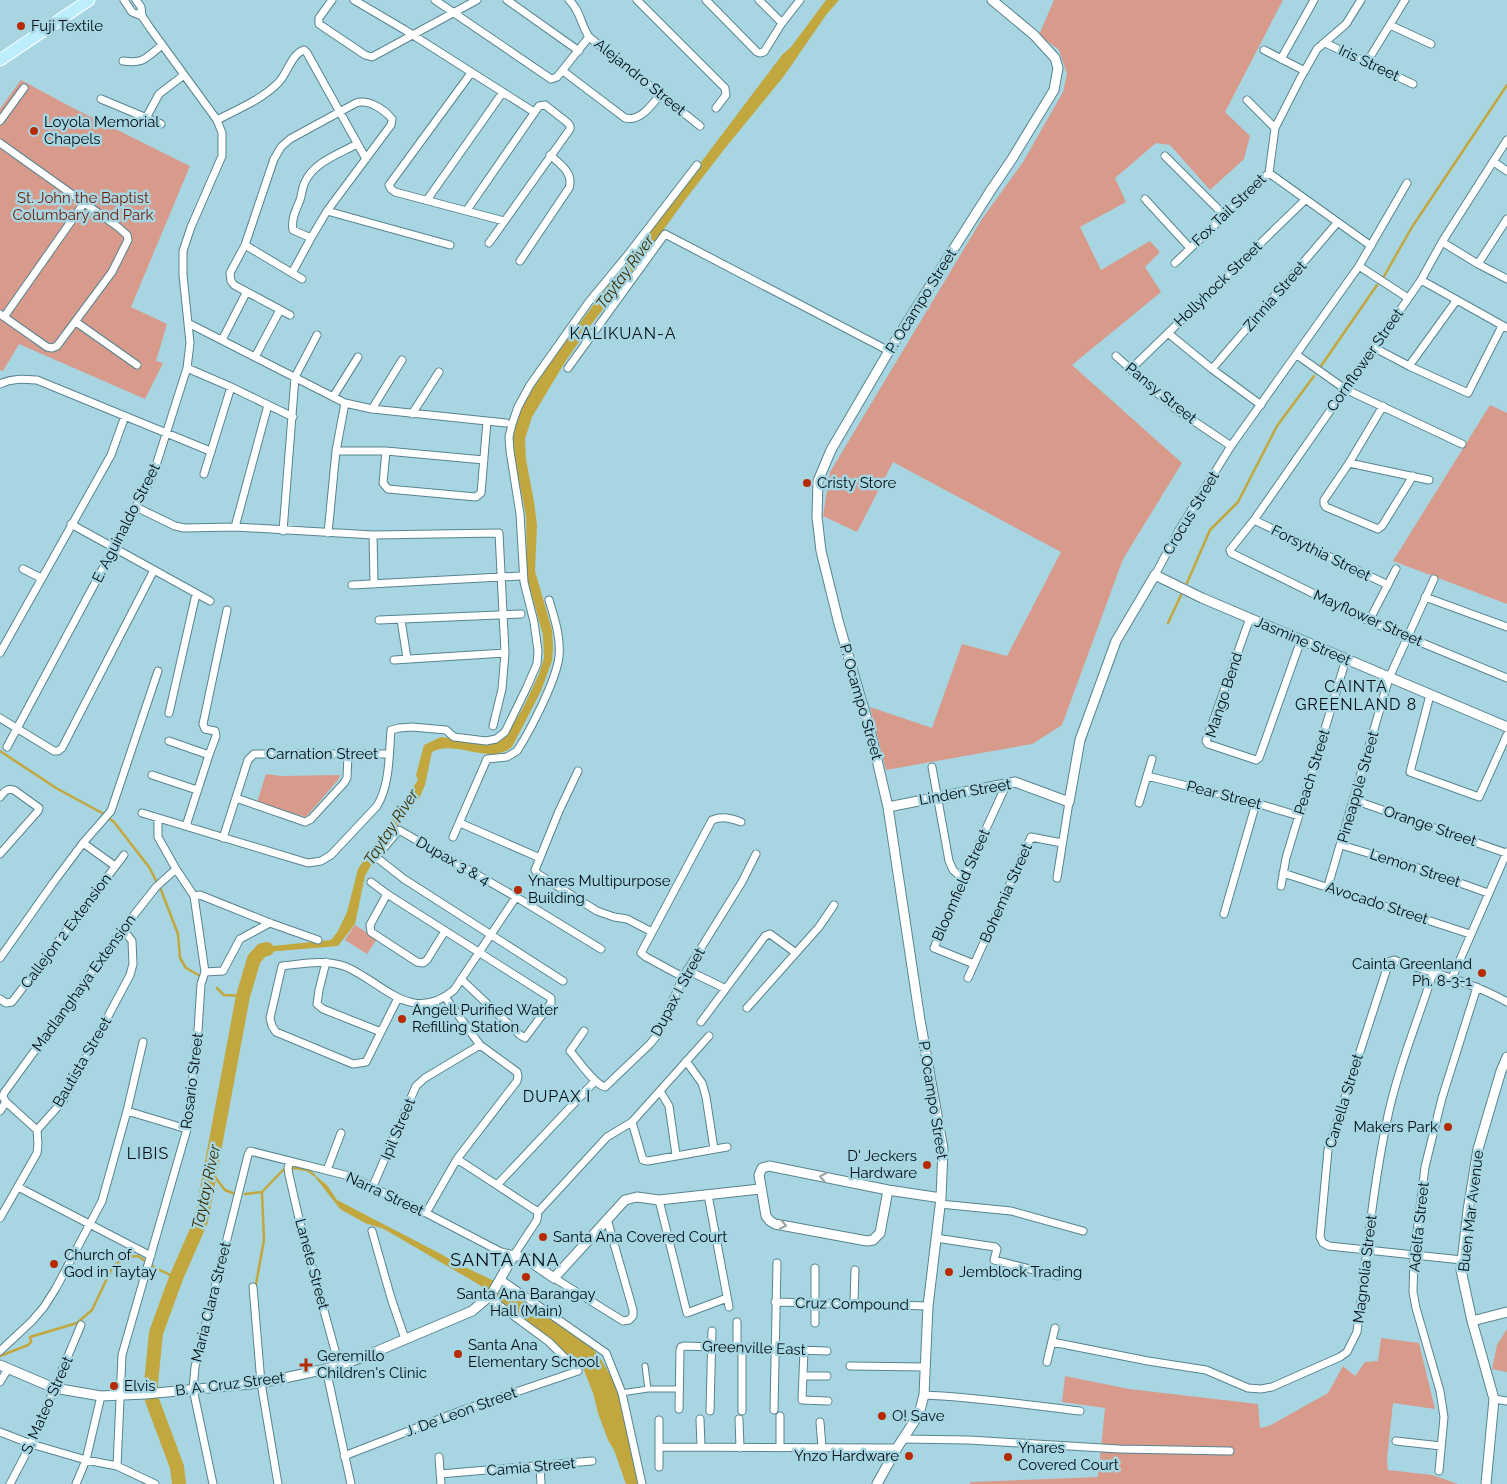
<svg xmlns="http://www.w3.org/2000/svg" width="1507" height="1484" viewBox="0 0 1507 1484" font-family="Raleway,sans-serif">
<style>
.green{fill:#d89a8a}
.water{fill:#c2a73e}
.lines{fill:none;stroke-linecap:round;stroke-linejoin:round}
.stream{stroke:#c2a73e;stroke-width:2.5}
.river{stroke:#c2a73e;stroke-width:14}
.pedestrian-casing{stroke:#57848e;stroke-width:7}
.minor-casing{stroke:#57848e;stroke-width:9}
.tertiary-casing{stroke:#57848e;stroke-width:11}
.primary-casing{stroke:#fff;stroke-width:13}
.pedestrian{stroke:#fff;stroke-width:5}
.minor{stroke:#fff;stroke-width:7}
.tertiary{stroke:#fff;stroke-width:9}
.primary{stroke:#bceefb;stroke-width:11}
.oneway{stroke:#999fa0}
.poi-dot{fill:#b52a00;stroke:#a7d6e2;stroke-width:2}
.labels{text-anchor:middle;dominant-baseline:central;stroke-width:5;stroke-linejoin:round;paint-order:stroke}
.poi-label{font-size:15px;fill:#000e12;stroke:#a7d6e2;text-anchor:start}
.street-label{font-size:15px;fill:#000e12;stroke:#a7d6e2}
.park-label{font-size:15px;fill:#711a03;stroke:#a7d6e2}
.water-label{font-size:16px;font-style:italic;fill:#3b3002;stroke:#a7d6e2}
.neighbourhood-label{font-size:16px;letter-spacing:1px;fill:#000e12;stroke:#a7d6e2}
.quarter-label{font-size:18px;letter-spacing:1px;fill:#000e12;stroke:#a7d6e2}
</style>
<rect width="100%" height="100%" fill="#a7d6e2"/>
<path class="green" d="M 1054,0 L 1283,0 L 1225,112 L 1250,136 L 1244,159 L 1210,190 L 1170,145 L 1156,143 L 1115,178 L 1126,202 L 1080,227 L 1101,270 L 1150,241 L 1160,252 L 1145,267 L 1161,292 L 1072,365 L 1182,463 L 1123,559 L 1062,725 L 1032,744 L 886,770 L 870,707 L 932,728 L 962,644 L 1007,656 L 1061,552 L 893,462 L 857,532 L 823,516 L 830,472 L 982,219 L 1023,162 L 1063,92 L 1067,74 L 1059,50 L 1039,35 Z
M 21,80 L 73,108 L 190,166 L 131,307 L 167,324 L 156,361 L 163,363 L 145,399 L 19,344 L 3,371 L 0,370 L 0,109 Z
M 1490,405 L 1507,413 L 1507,604 L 1393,561 Z
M 266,774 L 281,776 L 340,775 L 338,780 L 306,817 L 257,803 Z
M 355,925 L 377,939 L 367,954 L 345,940 Z
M 1507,1329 L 1507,1372 L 1492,1369 L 1497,1345 Z
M 1381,1338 L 1419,1343 L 1435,1409 L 1393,1403 L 1387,1458 L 1388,1470 L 1432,1475 L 1458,1484 L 970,1484 L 970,1482 L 1098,1477 L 1105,1408 L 1062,1402 L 1065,1376 L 1129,1389 L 1258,1404 L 1260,1428 L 1269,1426 L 1328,1393 L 1343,1366 L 1355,1376 L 1365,1362 L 1378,1361 Z"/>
<path class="water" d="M 826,0 L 839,0 L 826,15 L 784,76 L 726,147 L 685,200 L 651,247 L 590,326 L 565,362 L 532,417 L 525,439 L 526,459 L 534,502 L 537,525 L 535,571 L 552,630 L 553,648 L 552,661 L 541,691 L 512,747 C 489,766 456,739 432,752 L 425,785 L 419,799 L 400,821 L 375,858 L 365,876 L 355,924 L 338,946 L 267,952 L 260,954 L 254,959 L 257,953 L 263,947 L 331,940 L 338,931 L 347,912 L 358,869 L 418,780 L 416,775 L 424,745 L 441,737 L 476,741 L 508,733 L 524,706 L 539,674 L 544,658 L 543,635 L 527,578 L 526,516 L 513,451 L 513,428 L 525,400 L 555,356 L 782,55 L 791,47 Z
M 312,1173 L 327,1185 L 337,1200 L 441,1254 L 456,1263 L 505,1286 L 591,1346 C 601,1359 611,1374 617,1389 C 630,1419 633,1453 639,1484 L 626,1484 L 614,1450 L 608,1440 L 598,1413 L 593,1393 L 583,1368 L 478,1284 L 384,1229 L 365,1223 L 340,1209 Z"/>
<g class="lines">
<path class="stream" d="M 1383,278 L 1412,227 L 1507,85
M 1321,366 L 1377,285
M 1187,583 L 1210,530 L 1238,502 L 1277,426 L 1314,376
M 1168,623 L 1181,595
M 0,751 L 56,788 L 102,813 L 114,822 L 149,867 L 161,890 L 178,934 L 180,958 L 186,968 L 200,976
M 217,988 L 224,995 L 243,996
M 211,1172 L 225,1190 L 235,1194
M 245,1194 L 262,1192 L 283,1170 L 295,1168 L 307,1170 L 314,1175
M 256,1284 L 264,1240 L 262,1192
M 0,1356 L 28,1345 L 31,1342 L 30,1337 L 77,1323 L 92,1310 L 113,1266 L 126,1257 L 138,1256 L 154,1267 L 176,1278"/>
<path class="river" d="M 179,1484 L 177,1467 L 152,1400 L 151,1383 L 156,1333 L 176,1278 L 201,1221 L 243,996 L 254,959 L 262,950 L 267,949"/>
<g class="pedestrian-casing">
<path id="pedestrian" d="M 645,1366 L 648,1389
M 621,1393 L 648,1389 L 680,1389"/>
</g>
<g class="minor-casing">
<path id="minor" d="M 124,0 L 132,12 L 142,16
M 332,0 L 319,18 L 319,24 L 365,55 L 372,57 L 477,0
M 354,0 L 405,30 L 534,112
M 435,0 L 551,79 L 557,77 L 589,37
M 507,0 L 579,51
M 569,0 C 580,10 581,25 589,37 L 700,126
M 637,0 L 725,88 L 726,95 L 716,108
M 706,0 L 757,52 L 760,53 L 764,52 L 782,23 L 800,0
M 759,0 L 782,23
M 1390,25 L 1431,44
M 1325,43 L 1413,84
M 1264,50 L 1305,71
M 1281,59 L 1314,0
M 123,61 C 144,64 146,58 162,45
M 1367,62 L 1405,0
M 563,71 L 625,118 C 641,122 652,104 661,94
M 471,73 L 389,185 L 391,189 L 395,192 L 504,221
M 101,99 L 161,124
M 1247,100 L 1275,128
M 146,118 L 159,94 L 184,75
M 217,120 C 238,109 261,100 278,83 C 287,75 291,54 304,50 L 307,53 L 366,159
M 0,121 L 24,88
M 1507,140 L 1442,242 L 1421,280 L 1254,520 L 1230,550 L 1231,553 L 1369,621 L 1507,678
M 0,143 L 118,227 L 127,235 L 128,240 L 112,272 L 57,346 L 52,348 L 47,347 L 0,314
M 1165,156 L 1225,216
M 1494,162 L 1507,171
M 1269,173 L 1371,246
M 1145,199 L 1190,248
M 427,200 L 503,92
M 467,210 L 539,106 L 545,105 L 568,123 L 570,126 L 570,129 L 489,243
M 327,211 L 450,245
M 311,238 L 293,230 C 291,219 296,210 300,200 C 302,194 302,188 305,182 C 314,162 339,154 357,144
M 1442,242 L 1478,264 L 1507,279
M 245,245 L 302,279
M 520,261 L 569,188 C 574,173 560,164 550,155
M 1175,263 L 1269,173 L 1275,128 L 1300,79 L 1317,49 L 1346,24 L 1361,0
M 1478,264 L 1507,219
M 1359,266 L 1408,298
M 1421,280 L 1507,328
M 290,315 L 234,285 L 231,281 L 230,273 L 245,245 L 274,159 L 281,147 L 290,139 L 356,103 C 368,99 384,109 392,119 L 391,125 L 327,211 L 311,238 L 292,273
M 4,317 L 84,203
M 76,322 L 137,365
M 188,323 L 345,403 L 372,409 L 506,423
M 1168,333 L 1212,369 L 1261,405
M 222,340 L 246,293
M 1373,347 L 1409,366 L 1468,393 L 1502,326
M 1297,355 L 1345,389 L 1462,444
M 1116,356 L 1173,407 L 1231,446
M 255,357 L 280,310
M 1409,366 L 1456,301
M 187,368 L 231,387 L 293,417
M 568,368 L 665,234 L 889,351
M 1131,369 L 1305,200
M 1212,369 L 1337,223
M 0,384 C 12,378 23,379 37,380 L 210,451
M 333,397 L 358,357
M 1383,406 L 1349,463 L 1324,500 L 1324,504 L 1326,507 L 1378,529 L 1382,526 L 1413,476
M 372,409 L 402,360
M 412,414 L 439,372
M 336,451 L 386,451 L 484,460
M 386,451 L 383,483 L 388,489 L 476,497 L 481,493 L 487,421
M 1349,463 L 1429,480
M 204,474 L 231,387
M 136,507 L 175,526 L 184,528 L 235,527 L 373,535 L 499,533 L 505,653 L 502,689 L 493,726
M 1254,520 L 1388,585
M 71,524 L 210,601
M 235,527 L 268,405
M 283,531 L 295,377 L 317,335
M 328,533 L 336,451 L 345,403
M 373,535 L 374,584
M 23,569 L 41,578
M 1155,575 L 1179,530 L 1231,446 L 1359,266 L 1407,183
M 352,585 L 520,576
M 1425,597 L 1507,627
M 1250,618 L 1206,741 L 1208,744 L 1256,760 L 1259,758 L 1301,640
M 379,620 L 521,614
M 401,620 L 407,658
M 1369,621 L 1396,569
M 0,653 L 111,455 L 125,416
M 394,660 L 505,653
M 1430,695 L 1410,772 L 1479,797 L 1507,735
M 169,713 L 196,594
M 0,718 L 54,751 L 58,751 L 62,748 L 154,570
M 169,741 L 209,755
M 7,747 L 153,475 L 187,368 L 190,343 L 183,275 L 183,251 L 191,227 L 222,156 L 222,133 L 217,120 L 150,28 L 142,16 L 141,7 L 136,0
M 932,767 L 949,861 L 953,870 L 963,879
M 578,771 L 559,811 L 535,870 L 538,874 L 597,911 L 614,917 L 627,919 L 652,932
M 152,775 L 197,790
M 1147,776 L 1256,803 L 1299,816
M 0,797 C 5,791 7,788 14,790 L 39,808 L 38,811 L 0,854
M 236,798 L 305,822 L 311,819 L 344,783 L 347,778 L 348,755
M 1354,800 L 1506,853
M 1139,803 L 1152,759
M 142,813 L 308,863 L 321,861 L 331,855 L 377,806 C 390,785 389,754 391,730 L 399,728 L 412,727 L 446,730 L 454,737 L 486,741 L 496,739 L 505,732 L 526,689 L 537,664 L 538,651 L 534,622 L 524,582 L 520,514 L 510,451 L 509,437 L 512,424 L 518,407 L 530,385 L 588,303 L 630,252 L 697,165
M 460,823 L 540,858
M 186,826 L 209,755 L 216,736 L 215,731 L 205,729 L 203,724 L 227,610
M 453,837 L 487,759 L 507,757 L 517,751 C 530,731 557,679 559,656 C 561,637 554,617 549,600
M 223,838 L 248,760 L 254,754 L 389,754
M 83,843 L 115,866
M 1341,845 L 1415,867 L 1488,893
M 1283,873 L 1470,934
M 1057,878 L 1069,802
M 371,882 L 387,894 L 551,998 L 551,1003 L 525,1038 L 520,1035 L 461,979
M 1281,886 L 1286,858 L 1346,659
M 1328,886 L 1389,678 L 1434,579
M 387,894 L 370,925 L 371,932 L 417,962 L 423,963 L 427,960 L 445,931
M 194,896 L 200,895 L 270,923 L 318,940
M 1224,914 L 1256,803
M 0,958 L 53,883 L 83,843 L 111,811 L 158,671
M 326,962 L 319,990 L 317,1004 L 323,1009 L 381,1032
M 974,964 L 934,948 L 963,879 L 1007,783
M 687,970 L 724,988
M 205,972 L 223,971 L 240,939 L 270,923
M 683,977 L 646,957 L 641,953 L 712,820 C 723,816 730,818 741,822
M 968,978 L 1031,837 L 1062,843
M 1452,978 L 1507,852
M 563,981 L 404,879 L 376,857 L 399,830 L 516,897 L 601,949
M 398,998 L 366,1062 L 353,1064 L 276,1032 L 272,1026 L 270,1018 L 282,966 C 302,964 324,959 344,966 C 382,981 411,1026 454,990 L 516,897
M 0,999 L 6,1003 L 12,1002 L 124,855
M 747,1008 L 819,927 L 834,905
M 701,1022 L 765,936 L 770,934 L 796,953
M 584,1031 L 570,1051 C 579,1061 594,1084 605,1087 L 650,1044 L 658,1034 L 683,977 L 742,882 L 756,854
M 686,1061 L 702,1083 L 706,1097 L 714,1149
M 660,1091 L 669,1106 L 676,1155
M 0,1111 L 6,1102
M 127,1111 L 187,1129
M 632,1122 L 643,1160 L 648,1161 L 727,1147
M 37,1130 L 6,1102 L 3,1097 L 4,1093 L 123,929 L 156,887 L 176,869
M 457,1159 L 538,1212
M 290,1161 L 288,1168 L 289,1175 L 300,1223 L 339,1365
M 327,1170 L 341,1133
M 497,1185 L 595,1081
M 373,1186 L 416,1086 L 425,1078 L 480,1045
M 18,1187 L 151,1256
M 708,1195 L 729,1307
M 659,1200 L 687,1313 L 727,1298
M 940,1204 L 1011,1211 L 1083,1231
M 426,1213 L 457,1159 L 517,1081 L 518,1076 L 517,1072 L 480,1045 L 445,997
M 0,1218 L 37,1153 L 38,1144 L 37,1130 L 63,1101 L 130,975 L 133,964 L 132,941 L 123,929
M 372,1231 L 391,1298 L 405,1339
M 936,1238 L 995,1247 L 997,1249 L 994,1260 L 1058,1276
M 1462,1260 L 1329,1246 L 1323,1243 L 1320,1237 L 1328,1150 L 1389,962 L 1394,960 C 1432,973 1472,982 1507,1002
M 554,1278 L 623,1321 L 629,1320 L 633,1316 L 633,1310 L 607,1219
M 500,1279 L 606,1353 L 622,1393 L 642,1484
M 253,1287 L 261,1383 L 278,1484
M 775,1302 L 928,1306
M 854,1303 L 855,1270
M 815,1323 L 815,1268
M 1052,1342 L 1148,1361 L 1206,1370 L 1248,1388 L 1261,1389 L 1272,1387 L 1340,1357 L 1347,1352 L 1357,1332 C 1366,1263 1372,1193 1386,1125 C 1396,1073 1417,1023 1433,973
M 737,1348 L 737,1322
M 804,1350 L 802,1400 L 828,1401
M 0,1351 L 32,1321 L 44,1307 L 56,1288 L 102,1201 L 127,1111 L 143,1042
M 1047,1362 L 1055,1328
M 850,1366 L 925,1367
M 326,1369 L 351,1484
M 804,1376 L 827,1376
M 0,1382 L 8,1369
M 924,1395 C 976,1397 1028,1405 1080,1411
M 1494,1399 L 1507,1401
M 679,1409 L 680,1350 L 681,1347 L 684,1346 L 827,1351
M 774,1410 L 777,1263
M 710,1411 L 712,1331
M 742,1411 L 742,1348
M 780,1416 L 780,1448
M 700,1419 L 701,1447
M 739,1419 L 740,1448
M 820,1422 L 822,1447
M 0,1432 L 31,1444 L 86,1460 L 117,1466 L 155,1484
M 902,1439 L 969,1440 L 1119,1449 L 1230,1451
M 1396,1441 L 1441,1446
M 659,1447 L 897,1448
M 344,1456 L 463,1410 L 578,1371 L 549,1342 L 488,1297
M 439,1457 L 441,1484
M 117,1466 L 122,1355 L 187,1129 L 198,1030 L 201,984 L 205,972 L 194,896 L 176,869 L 158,837 L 158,818
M 540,1466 L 541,1484
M 659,1467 L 659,1420
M 1439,1471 L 1444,1417 L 1440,1391 L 1416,1308 L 1413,1292 L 1414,1256 L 1425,1167 L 1442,1098 L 1477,987
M 440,1474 L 592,1461
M 10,1484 L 31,1444 L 81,1325
M 76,1484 L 86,1460 L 101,1396
M 213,1484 L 193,1389 L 195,1367 L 248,1155 L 250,1151 L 349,1176 L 426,1213 L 501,1252 L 514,1255 L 537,1220 L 538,1212 L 607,1137 L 632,1122 L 709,1036"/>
</g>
<g class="tertiary-casing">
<path id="tertiary" d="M 888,807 L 1015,782 L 1069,802 L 1080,740 L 1116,641 L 1155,575 L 1202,598 L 1507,727
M 888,1190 L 880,1233 L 873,1240 L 867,1241 L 775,1224 L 770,1221 L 766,1216 L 759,1175 L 762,1168 L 769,1166 L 888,1190 L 941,1198
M 1472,1321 L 1507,1312
M 0,1365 L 54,1388 L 101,1396 L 146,1394 L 261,1383 L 326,1369 L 361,1358 L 472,1311 L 491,1295 L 514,1255 L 525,1258 L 554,1278 L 625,1200 L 637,1197 L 659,1200 L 760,1189
M 877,1484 L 897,1448 L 919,1414 L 924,1395 L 928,1306 L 941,1198 L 943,1149 L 920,1020 L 888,807 L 870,730 L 839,624 L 821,551 L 817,517 L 818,481 L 831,450 L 889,351 L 991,190 L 1012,159 L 1054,90 L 1058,68 L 1055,58 L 1034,35 L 992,0
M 1486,1484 L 1494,1399 L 1472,1321 L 1461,1270 L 1468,1210 L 1478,1149 L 1501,1071 L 1507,1057"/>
</g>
<g class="primary-casing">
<path id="primary" d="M 0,60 L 89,0"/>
</g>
<use href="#pedestrian" class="pedestrian"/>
<use href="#minor" class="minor"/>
<use href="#tertiary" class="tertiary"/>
<use href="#primary" class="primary"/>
</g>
<defs><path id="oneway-chevron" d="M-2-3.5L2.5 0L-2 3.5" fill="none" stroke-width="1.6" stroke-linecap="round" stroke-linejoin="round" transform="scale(1.25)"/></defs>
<g class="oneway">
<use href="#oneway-chevron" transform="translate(823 1177) rotate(-169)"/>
<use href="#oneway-chevron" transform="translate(783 1225) rotate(11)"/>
</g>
<g class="poi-dot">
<circle cx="21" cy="26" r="5"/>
<circle cx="34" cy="131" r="5"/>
<circle cx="807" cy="483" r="5"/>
<circle cx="518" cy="890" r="5"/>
<circle cx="1482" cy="973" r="5"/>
<circle cx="402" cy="1019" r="5"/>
<circle cx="1448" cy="1127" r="5"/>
<circle cx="927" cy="1165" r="5"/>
<circle cx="543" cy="1237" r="5"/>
<circle cx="54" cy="1264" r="5"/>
<circle cx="949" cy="1272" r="5"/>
<circle cx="526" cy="1277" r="5"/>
<circle cx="458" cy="1354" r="5"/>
<path d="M303.5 1357.5h5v5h5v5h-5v5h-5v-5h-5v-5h5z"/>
<circle cx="114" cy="1386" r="5"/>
<circle cx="882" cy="1416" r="5"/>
<circle cx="909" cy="1456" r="5"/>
<circle cx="1008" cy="1457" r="5"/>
</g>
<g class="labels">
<g class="poi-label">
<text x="31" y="26">Fuji Textile</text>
<text x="44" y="122">Loyola Memorial<tspan x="44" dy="17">Chapels</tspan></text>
<text x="817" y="483">Cristy Store</text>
<text x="528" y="881">Ynares Multipurpose<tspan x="528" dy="17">Building</tspan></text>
<text x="1472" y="964" text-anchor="end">Cainta Greenland<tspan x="1472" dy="17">Ph. 8-3-1</tspan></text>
<text x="412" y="1010">Angell Purified Water<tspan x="412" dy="17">Refilling Station</tspan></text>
<text x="1438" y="1127" text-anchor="end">Makers Park</text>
<text x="917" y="1156" text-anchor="end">D' Jeckers<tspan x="917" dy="17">Hardware</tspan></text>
<text x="553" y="1237">Santa Ana Covered Court</text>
<text x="64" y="1255">Church of<tspan x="64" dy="17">God in Taytay</tspan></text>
<text x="959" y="1272">Jemblock Trading</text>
<text x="526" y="1294" text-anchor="middle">Santa Ana Barangay<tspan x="526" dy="17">Hall (Main)</tspan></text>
<text x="468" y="1345">Santa Ana<tspan x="468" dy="17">Elementary School</tspan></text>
<text x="317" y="1356">Geremillo<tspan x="317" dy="17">Children's Clinic</tspan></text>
<text x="124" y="1386">Elvis</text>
<text x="892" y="1416">O! Save</text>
<text x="1018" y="1448">Ynares<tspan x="1018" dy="17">Covered Court</tspan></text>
<text x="899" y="1456" text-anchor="end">Ynzo Hardware</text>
</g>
<g class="street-label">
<text transform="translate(1369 63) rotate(25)">Iris Street</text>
<text transform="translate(640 77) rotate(39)">Alejandro Street</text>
<text transform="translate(1229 210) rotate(-44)">Fox Tail Street</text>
<text transform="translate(1218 284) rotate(-44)">Hollyhock Street</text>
<text transform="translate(1275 296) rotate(-49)">Zinnia Street</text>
<text transform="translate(921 301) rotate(-58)">P. Ocampo Street</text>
<text transform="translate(1365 360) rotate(-55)">Cornflower Street</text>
<text transform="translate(1161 393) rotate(39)">Pansy Street</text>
<text transform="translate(1191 513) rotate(-59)">Crocus Street</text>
<text transform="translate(126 523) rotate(-63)">E. Aguinaldo Street</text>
<text transform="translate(1321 553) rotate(26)">Forsythia Street</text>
<text transform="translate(1368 618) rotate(24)">Mayflower Street</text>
<text transform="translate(1303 641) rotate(23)">Jasmine Street</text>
<text transform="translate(1224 695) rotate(-72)">Mango Bend</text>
<text transform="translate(861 702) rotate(74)">P. Ocampo Street</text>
<text x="322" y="754">Carnation Street</text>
<text transform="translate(1312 772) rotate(-73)">Peach Street</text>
<text transform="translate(1358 787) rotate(-74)">Pineapple Street</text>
<text transform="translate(965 792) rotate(-10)">Linden Street</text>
<text transform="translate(1224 795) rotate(14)">Pear Street</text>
<text transform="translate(1430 826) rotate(19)">Orange Street</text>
<text transform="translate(453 861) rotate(30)">Dupax 3 &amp; 4</text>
<text transform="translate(1415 868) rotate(18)">Lemon Street</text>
<text transform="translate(961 885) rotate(-66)">Bloomfield Street</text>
<text transform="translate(1006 893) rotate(-66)">Bohemia Street</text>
<text transform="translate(1377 903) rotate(18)">Avocado Street</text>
<text transform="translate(66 931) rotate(-53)">Callejon 2 Extension</text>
<text transform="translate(84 983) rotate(-54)">Madlanghaya Extension</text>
<text transform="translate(678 992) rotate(-62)">Dupax I Street</text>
<text transform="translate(82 1062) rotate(-60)">Bautista Street</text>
<text transform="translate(192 1081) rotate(-83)">Rosario Street</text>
<text transform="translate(933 1100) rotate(81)">P. Ocampo Street</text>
<text transform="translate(1344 1101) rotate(-73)">Canella Street</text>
<text transform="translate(398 1129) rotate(-67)">Ipil Street</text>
<text transform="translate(385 1194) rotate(25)">Narra Street</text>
<text transform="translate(1471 1211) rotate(-83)">Buen Mar Avenue</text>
<text transform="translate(1419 1227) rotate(-84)">Adelfa Street</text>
<text transform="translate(312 1264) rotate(75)">Lanete Street</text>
<text transform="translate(1365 1269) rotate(-83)">Magnolia Street</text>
<text transform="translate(211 1302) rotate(-76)">Maria Clara Street</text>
<text transform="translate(852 1304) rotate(1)">Cruz Compound</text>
<text transform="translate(754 1348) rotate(2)">Greenville East</text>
<text transform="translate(230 1384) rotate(-7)">B. A. Cruz Street</text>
<text transform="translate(47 1405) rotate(-66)">S. Mateo Street</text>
<text transform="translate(461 1412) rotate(-20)">J. De Leon Street</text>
<text transform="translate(531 1467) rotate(-5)">Camia Street</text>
</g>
<g class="park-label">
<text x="83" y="198">St. John the Baptist<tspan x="83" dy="17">Columbary and Park</tspan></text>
</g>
<g class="water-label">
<text transform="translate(625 272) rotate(-54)">Taytay River</text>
<text transform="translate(391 827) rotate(-57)">Taytay River</text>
<text transform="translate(206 1187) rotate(-78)">Taytay River</text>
</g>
<g class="neighbourhood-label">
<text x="623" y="333">KALIKUAN-A</text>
<text x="1356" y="686">CAINTA<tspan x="1356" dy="18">GREENLAND 8</tspan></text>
<text x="557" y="1096">DUPAX I</text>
<text x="148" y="1153">LIBIS</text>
</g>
<g class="quarter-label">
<text x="505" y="1259">SANTA ANA</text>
</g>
</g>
</svg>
